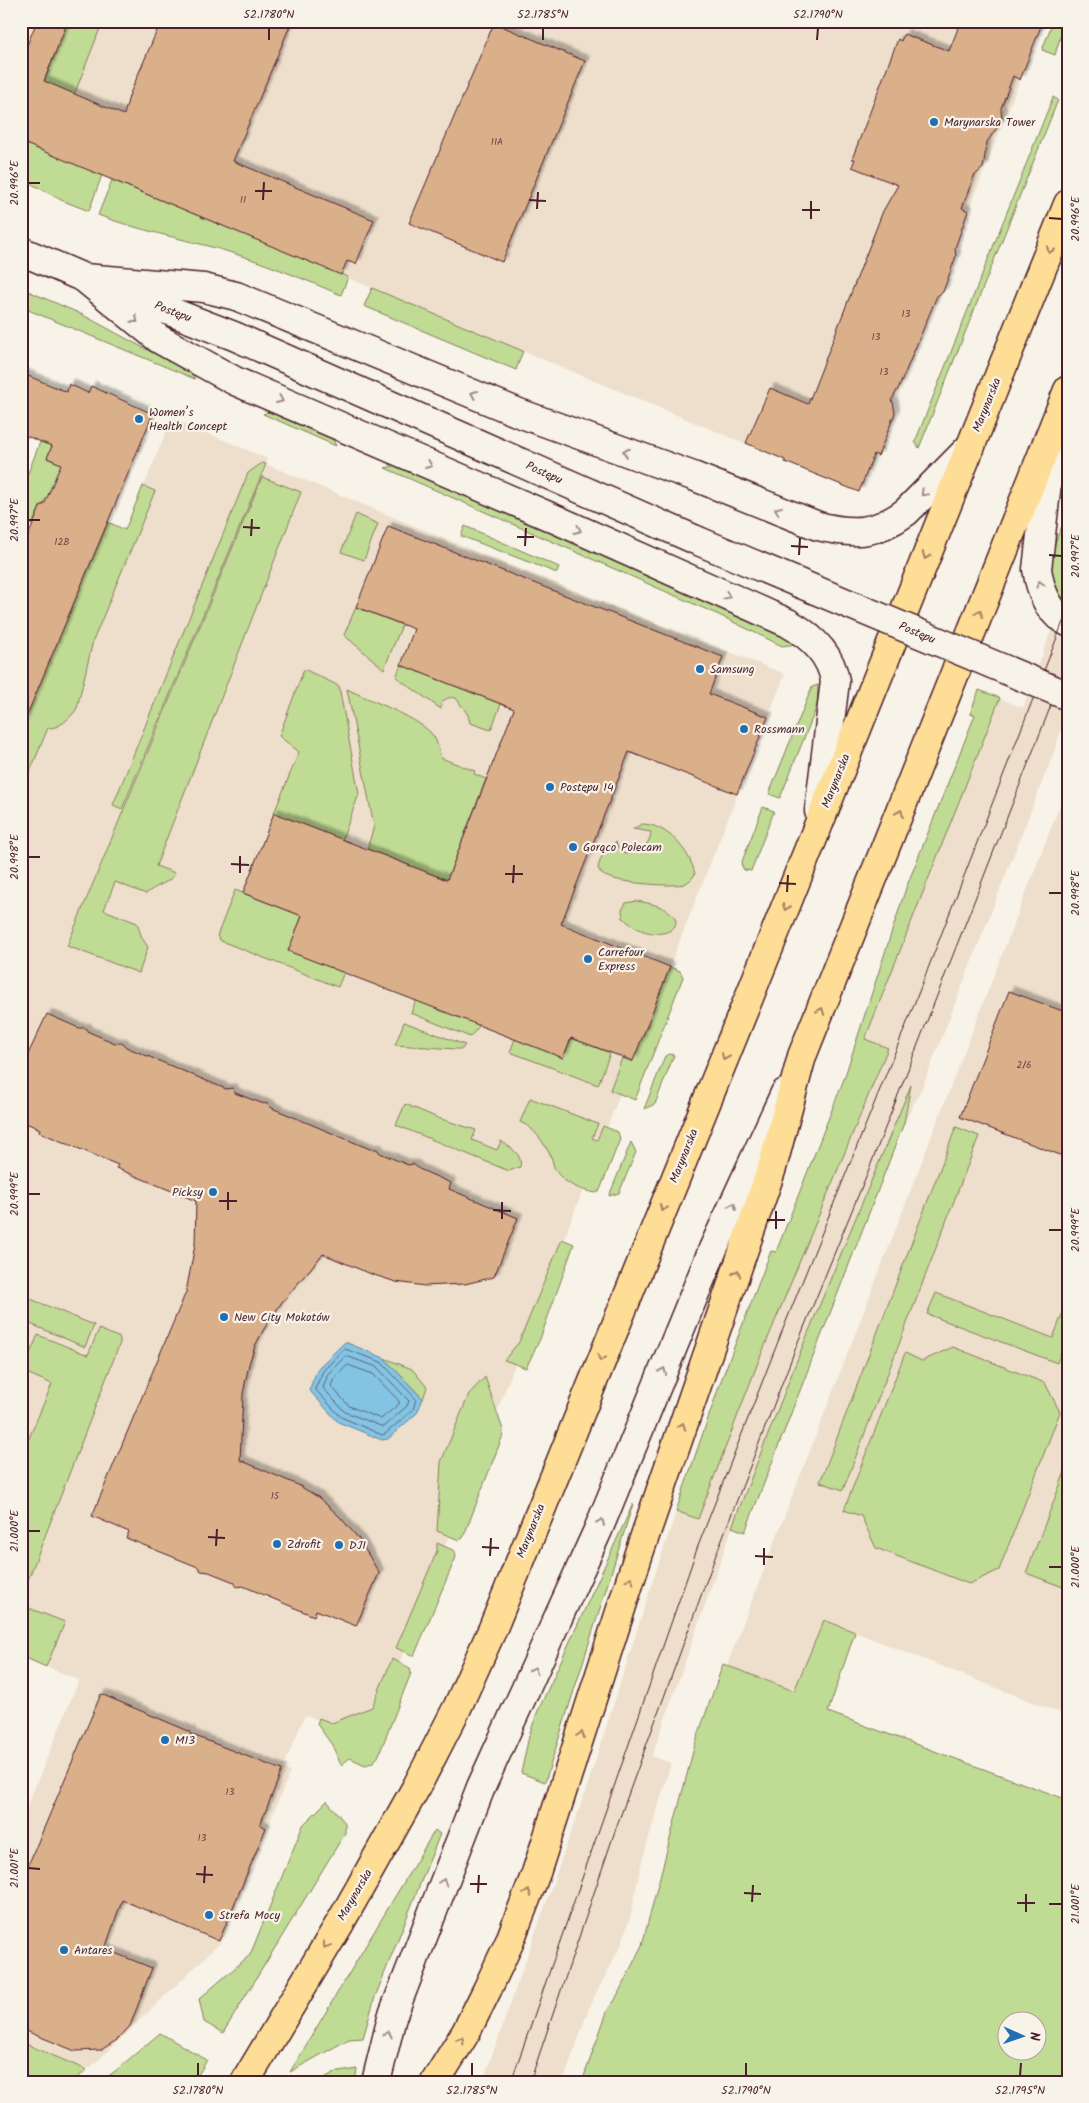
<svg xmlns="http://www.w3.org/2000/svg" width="1089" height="2103" viewBox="0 0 1089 2103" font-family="Kalam,sans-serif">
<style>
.built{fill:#eedfcc}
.green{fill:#c0db93;stroke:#857d5f;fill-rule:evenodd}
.water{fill:#83c4e4;stroke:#6c829a}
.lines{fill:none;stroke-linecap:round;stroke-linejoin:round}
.shore{stroke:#616175;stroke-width:1}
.building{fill:#dab08b;stroke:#4a1f2b;filter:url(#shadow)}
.secondary-casing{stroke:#4a1f2b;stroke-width:31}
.primary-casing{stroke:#4a1f2b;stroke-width:31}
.secondary{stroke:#f7f3e8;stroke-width:28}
.primary{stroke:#fedd96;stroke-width:28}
.tram{stroke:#4a1f2b;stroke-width:1}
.secondary-bridge-casing{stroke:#4a1f2b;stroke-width:31;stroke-linecap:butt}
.secondary-bridge{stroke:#f7f3e8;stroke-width:28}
.oneway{stroke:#a47e60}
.oneway2{stroke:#a0898a}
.ticks{fill:none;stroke:#4a1f2b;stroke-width:2}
.poi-dot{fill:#1f6fb2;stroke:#f7f3e8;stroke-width:2}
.labels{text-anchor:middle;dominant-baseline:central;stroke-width:4.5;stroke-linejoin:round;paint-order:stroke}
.number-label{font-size:10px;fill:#6e4343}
.poi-label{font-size:12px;fill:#4a1f2b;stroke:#f7f3e8;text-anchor:start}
.street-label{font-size:12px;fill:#4a1f2b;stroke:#f7f3e8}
.neatline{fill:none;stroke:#4a1f2b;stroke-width:2}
.ticks-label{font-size:12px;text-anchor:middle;fill:#4a1f2b}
</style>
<defs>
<filter id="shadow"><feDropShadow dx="4.5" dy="-4.5" stdDeviation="1" flood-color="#0004"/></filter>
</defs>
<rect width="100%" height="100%" fill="#f7f3e8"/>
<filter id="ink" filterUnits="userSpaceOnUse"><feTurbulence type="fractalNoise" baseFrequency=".02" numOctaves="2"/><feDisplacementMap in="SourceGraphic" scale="10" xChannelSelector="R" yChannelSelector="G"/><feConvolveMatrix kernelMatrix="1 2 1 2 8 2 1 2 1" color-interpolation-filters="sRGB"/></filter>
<g filter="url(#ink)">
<path class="built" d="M 21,21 L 1043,21 L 954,247 L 956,256 L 943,292 L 936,295 L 926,320 L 903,380 L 893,402 L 895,413 L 881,449 L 875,452 L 869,464 L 859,491 L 50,154 L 21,136 Z
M 172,418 L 268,459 L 266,464 L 477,552 L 785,674 L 674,955 L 370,1739 L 305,1715 L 283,1768 L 290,1772 L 221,1942 L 90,2068 L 21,2066 L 21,1821 L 79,1680 L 21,1656 L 21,771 L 25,772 Z
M 1068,512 L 1068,709 L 1054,752 L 922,1088 L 904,1123 L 745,1532 L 732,1528 L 652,1756 L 671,1763 L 641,1865 L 630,1918 L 621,1945 L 591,2003 L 563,2082 L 485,2082 L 483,2081 L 587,1787 L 659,1562 L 721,1381 L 771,1251 L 776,1252 L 831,1115 L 852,1058 L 906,888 L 975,715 L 970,714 L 979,690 L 1023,708 L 1062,600 L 1053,580 L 1055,544 Z
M 1066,789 L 1068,790 L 1068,1716 L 824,1620 L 794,1691 L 727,1665 Z"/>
<path class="green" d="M 68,21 L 103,21 L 53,149 L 102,175 L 89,211 L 61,200 L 21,178 L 21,98 L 45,80 Z
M 1053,21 L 1065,21 L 1055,55 L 1042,50 Z
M 1053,97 L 1058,100 L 919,448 L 915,442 Z
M 112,180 L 348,277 L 341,295 C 301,278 261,261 219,249 C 179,238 138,230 98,215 Z
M 21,288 L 81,314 L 192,374 L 195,379 L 21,307 Z
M 372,288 L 523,351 L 516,370 L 364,306 Z
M 274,410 L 331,435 L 336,446 L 263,414 Z
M 40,442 L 52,446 L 47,458 L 65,465 L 44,505 L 41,505 L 32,525 L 21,521 L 22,489 Z
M 262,463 L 266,464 L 122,809 L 113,805 L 248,473 Z
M 397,465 L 781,633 L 797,644 L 782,646 L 719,615 L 385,468 Z
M 262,477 L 301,492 L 156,866 L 175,873 C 172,882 154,886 146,894 L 115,882 L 104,910 L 137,923 L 142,938 L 148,947 L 139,973 L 67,946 Z
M 143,486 L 155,491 L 93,641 L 77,708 C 72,717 59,729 48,728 L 29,774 L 21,771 L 21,727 L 108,522 L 125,530 Z
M 1068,512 L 1068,586 L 1062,600 C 1042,559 1052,551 1068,512 Z
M 356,514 L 378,524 L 364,560 L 341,552 Z
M 465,526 L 559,567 L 557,573 L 461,536 Z
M 356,607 L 402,625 L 384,669 L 344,635 Z
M 401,665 L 501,704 L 491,730 L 470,723 L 468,715 L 456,698 C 449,697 446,698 441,703 L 441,709 L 396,677 Z
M 304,669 L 339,686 L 359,794 L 342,840 L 274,813 L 299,752 L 279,736 Z
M 818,685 L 817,706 L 780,798 L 769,794 L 812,687 Z
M 347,689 C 369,700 415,716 431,733 C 437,739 439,750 441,758 L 475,771 L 474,774 L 486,779 L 447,880 L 367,849 L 374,826 Z
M 979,690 L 1000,698 L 865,1039 L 888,1048 L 759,1360 L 698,1519 L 676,1511 L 721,1381 L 771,1251 L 776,1252 L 844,1079 L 906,888 L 975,715 L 970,714 Z
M 763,807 L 774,811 L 751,871 L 744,870 L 741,864 Z
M 642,824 C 667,824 690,851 695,874 C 693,878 689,882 684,884 C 671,887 612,883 602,874 C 600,872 599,870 598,868 C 601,855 606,849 616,842 L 618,848 L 625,854 C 638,851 650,847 651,832 L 633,829 Z
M 235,890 L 302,916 L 289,951 L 344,972 L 338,987 L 221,941 L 217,936 Z
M 636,901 C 711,911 665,957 623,918 L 622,910 L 626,903 Z
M 670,967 L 680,971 L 683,977 L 635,1100 L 610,1090 L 622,1058 L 632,1062 Z
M 416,1000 L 480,1025 L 470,1037 L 411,1013 Z
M 404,1022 L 465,1045 L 462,1049 L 456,1049 L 395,1045 Z
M 571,1038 L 610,1053 L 598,1085 L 510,1052 L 515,1039 L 563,1058 Z
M 670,1054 L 674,1055 L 655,1104 L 644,1109 L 665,1056 Z
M 911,1085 L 904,1123 L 745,1532 L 732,1527 L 801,1350 Z
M 530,1098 L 598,1124 L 592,1138 L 597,1140 L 603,1126 L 618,1132 L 620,1139 L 600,1190 L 596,1193 C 582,1191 564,1184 556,1171 C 553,1167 553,1161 551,1157 C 545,1144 534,1127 520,1122 Z
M 405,1104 L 438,1118 L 476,1130 L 472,1140 L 497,1150 L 501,1141 C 511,1148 523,1154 520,1167 L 509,1171 L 396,1125 Z
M 956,1127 L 979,1136 L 843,1490 L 820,1482 Z
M 631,1142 L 636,1152 L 619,1193 L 609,1196 Z
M 562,1239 L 574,1244 L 540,1339 L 526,1368 L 504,1360 L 519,1342 Z
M 936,1293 L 1053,1338 L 1068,1299 L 1068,1334 L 1057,1363 L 927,1314 Z
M 21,1295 L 94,1325 L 85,1347 L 21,1320 Z
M 99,1329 L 120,1338 L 120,1343 L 21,1598 L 21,1457 L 52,1384 L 22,1371 L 38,1335 L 88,1355 Z
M 953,1347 L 1045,1383 L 1060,1412 L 999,1570 L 969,1584 L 876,1548 L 861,1516 L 844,1510 L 905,1353 L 922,1361 Z
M 384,1358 L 412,1369 L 427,1387 L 423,1399 Z
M 485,1377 L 503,1430 L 503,1435 L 463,1538 L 459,1540 L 437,1531 L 441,1462 L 469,1394 Z
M 1068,1464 L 1068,1589 L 1026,1573 Z
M 633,1504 L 545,1782 L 521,1773 L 529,1736 L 537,1713 Z
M 437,1543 L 455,1551 L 456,1557 L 414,1656 L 396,1648 L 437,1551 Z
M 21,1605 L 65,1622 L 46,1667 L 21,1656 Z
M 824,1620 L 855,1632 L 828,1712 L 1068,1800 L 1068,2082 L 582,2082 L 608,2009 L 615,2000 L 642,1945 L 695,1744 L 723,1664 L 794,1691 ZM 1006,2020 L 1036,2020 L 1036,2050 L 1006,2050 Z
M 392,1659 L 410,1668 L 411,1673 L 378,1757 L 372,1763 L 365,1765 L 350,1758 L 341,1765 L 332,1745 L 317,1724 L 319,1718 L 332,1723 L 372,1707 Z
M 327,1801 L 345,1823 L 345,1833 L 223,2033 L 204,2022 L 199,1999 L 250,1955 L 303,1825 Z
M 435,1830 L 440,1834 L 375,1997 L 363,2038 L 349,2039 L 290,2072 Z
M 160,2033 L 207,2060 L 194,2082 L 100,2082 L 114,2072 Z
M 21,2042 L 87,2070 L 72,2082 L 21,2082 Z
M 357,2069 L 355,2082 L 318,2082 L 333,2073 Z"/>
<path class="water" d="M 345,1342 L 384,1358 L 423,1399 L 417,1413 L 388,1439 L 382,1440 L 338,1422 L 309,1390 L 318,1368 Z"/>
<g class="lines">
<path class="shore" d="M 345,1349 L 381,1362 L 416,1399 L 413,1410 L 385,1434 L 382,1435 L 341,1417 L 315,1389 L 323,1371 Z
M 346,1356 L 377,1367 L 409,1401 L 407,1406 L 383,1427 L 345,1412 L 323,1388 L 328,1374 Z
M 348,1365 L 373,1374 L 399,1401 L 399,1404 L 381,1419 L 349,1406 L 331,1386 L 334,1379 Z"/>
</g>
<path class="building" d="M 37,21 L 68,21 L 44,81 L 124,115 L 129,96 L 161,21 L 292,21 L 233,161 L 374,220 L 356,264 L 347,261 L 341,275 L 21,142 L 21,60 Z
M 961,21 L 1043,21 L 1020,80 L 1013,76 L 1001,108 L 1002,120 L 987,142 L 983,168 L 974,176 L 962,208 L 968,211 L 955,248 L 956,256 L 943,292 L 937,296 L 900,385 L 891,401 L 893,402 L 895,413 L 878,456 L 874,454 L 859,492 L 785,462 L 785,460 L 746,443 L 770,388 L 808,404 L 883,211 L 898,185 L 852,167 L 855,159 L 852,159 L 898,39 L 901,41 L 904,34 L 949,51 Z
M 494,23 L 585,61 L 502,262 L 409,223 Z
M 21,373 L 67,392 L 69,384 L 88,393 L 91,386 L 153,414 L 22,727 L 21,553 L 41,505 L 44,505 L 61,464 L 47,458 L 52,446 L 21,434 Z
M 388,526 L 723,657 L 709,694 L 768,717 L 737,794 L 629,752 L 561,924 L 670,967 L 633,1061 L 571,1038 L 563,1058 L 288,951 L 302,916 L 243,893 L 274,813 L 447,880 L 514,709 L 401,665 L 414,629 L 356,607 Z
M 1009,991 L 1068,1013 L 1068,1158 L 960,1117 Z
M 47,1014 L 79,1028 L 86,1028 L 89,1032 L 115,1043 L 122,1043 L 126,1047 L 226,1089 L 232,1088 L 235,1093 L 261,1103 L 268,1104 L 272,1108 L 370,1149 L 377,1149 L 380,1153 L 408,1165 L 413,1164 L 419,1169 L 451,1183 L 449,1189 L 518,1218 L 494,1277 L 465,1284 L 425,1286 L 396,1282 L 371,1274 L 323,1254 L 282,1302 L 264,1329 L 255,1346 L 249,1364 L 243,1394 L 240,1460 L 298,1485 L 318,1497 L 339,1516 L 359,1539 L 379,1573 L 356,1626 L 316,1610 L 314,1616 L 243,1586 L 237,1587 L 234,1582 L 209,1572 L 201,1571 L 198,1567 L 126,1538 L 129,1532 L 92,1516 L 186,1292 L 195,1245 L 196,1201 L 116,1168 L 118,1165 L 39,1132 L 40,1129 L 21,1121 L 21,1069 Z
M 101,1694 L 191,1732 L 190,1734 L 282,1770 L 260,1825 L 266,1828 L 219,1941 L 122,1900 L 105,1949 L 152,1968 L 130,2026 L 117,2040 L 101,2050 L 75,2051 L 21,2029 L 21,1882 Z"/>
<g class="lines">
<g class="secondary-casing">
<path id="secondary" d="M 21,251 L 84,278 L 234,336 L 696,540
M 84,278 L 159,339 L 235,381 L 553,518 L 788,623 C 811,636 831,654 835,681 L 819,811
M 84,278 L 204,288 L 236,296 L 519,413 L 693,476 L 818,526 C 854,535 876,534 906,512 L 971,446
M 1052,440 L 1037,569 C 1040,589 1048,613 1068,622
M 376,2082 L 392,2017 L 481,1787 L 598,1530 L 713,1249 L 785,1093"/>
</g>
<g class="primary-casing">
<path id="primary" d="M 245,2082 L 340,1923 L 417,1786 L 457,1708 L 493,1628 L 750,995 L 1068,204
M 435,2082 L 466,2032 L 487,1990 L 509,1943 L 536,1873 L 639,1553 L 772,1168 L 802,1056 L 1068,390"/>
</g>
<use href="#secondary" class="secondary"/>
<use href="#primary" class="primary"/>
<path class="tram" d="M 511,2082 L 698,1546 L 781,1334 L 906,1025 L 1068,609
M 530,2082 L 616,1828 L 717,1552 L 798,1342 L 869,1169 L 1068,662"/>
<g class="secondary-bridge-casing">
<path id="secondary-bridge" d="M 696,540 L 1068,696"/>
</g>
<use href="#secondary-bridge" class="secondary-bridge"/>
</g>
<defs><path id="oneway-chevron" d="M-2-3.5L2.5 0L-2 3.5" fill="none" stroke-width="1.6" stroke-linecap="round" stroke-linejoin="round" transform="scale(1.25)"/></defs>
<g class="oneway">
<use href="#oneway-chevron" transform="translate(1050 250) rotate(112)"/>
<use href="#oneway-chevron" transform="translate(926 556) rotate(112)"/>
<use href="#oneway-chevron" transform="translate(979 613) rotate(-68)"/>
<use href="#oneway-chevron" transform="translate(900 813) rotate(-68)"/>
<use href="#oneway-chevron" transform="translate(786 907) rotate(112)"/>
<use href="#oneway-chevron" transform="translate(821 1011) rotate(-68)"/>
<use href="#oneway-chevron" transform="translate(725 1057) rotate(112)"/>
<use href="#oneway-chevron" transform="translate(663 1208) rotate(112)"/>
<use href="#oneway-chevron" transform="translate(737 1273) rotate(-71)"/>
<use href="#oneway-chevron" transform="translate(601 1358) rotate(112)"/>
<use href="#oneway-chevron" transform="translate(682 1426) rotate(-70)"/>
<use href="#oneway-chevron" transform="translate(630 1580) rotate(-72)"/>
<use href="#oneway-chevron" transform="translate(581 1735) rotate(-72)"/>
<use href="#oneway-chevron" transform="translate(528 1893) rotate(-69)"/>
<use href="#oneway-chevron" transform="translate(326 1945) rotate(121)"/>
<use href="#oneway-chevron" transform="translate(461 2040) rotate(-58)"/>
</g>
<g class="oneway2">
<use href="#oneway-chevron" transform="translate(135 320) rotate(39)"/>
<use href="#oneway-chevron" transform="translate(474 394) rotate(-157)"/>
<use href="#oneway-chevron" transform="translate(280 400) rotate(23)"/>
<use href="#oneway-chevron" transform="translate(626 452) rotate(-160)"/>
<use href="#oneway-chevron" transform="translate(429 465) rotate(23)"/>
<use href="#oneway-chevron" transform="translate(924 493) rotate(135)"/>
<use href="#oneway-chevron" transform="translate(778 510) rotate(-158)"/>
<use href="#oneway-chevron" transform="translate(578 530) rotate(24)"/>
<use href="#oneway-chevron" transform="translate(1040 584) rotate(-105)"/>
<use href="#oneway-chevron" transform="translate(727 596) rotate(24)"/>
<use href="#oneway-chevron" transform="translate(733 1206) rotate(-66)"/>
<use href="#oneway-chevron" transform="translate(663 1371) rotate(-68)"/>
<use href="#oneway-chevron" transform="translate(601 1522) rotate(-67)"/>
<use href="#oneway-chevron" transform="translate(534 1670) rotate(-65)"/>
<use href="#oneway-chevron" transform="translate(443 1882) rotate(-69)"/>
<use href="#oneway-chevron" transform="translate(388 2034) rotate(-76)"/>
</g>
</g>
<path class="ticks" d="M 269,40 L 269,28M 543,40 L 543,28M 817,40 L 818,28M 28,183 L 40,183M 255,191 L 272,191M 263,200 L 264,182M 529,200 L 546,201M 537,209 L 538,192M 802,210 L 820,210M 1049,218 L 1062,219M 811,219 L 811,201M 28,520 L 40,520M 243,527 L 260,528M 251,536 L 252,519M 517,537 L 534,537M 525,546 L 526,528M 791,546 L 808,547M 799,555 L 800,538M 1049,555 L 1062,556M 28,857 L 40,857M 231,864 L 249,865M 240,873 L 240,856M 505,874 L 523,874M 513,883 L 514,865M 779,883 L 796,884M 787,892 L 788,875M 1049,893 L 1062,893M 28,1194 L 40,1194M 219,1201 L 237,1201M 228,1210 L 228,1192M 493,1210 L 511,1211M 502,1219 L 502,1202M 767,1220 L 785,1220M 776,1229 L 776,1211M 1049,1230 L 1062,1230M 28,1531 L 40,1531M 208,1537 L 225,1538M 216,1546 L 217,1529M 482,1547 L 499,1548M 490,1556 L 491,1538M 755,1556 L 773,1557M 764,1565 L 764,1548M 1049,1567 L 1062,1567M 28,1868 L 40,1869M 196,1874 L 213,1875M 204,1883 L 205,1866M 470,1884 L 487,1884M 478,1893 L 479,1875M 744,1893 L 761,1894M 752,1902 L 753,1885M 1017,1903 L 1035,1903M 1049,1904 L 1062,1904M 1026,1912 L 1026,1894M 198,2076 L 198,2063M 472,2076 L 472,2063M 746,2076 L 746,2063M 1020,2076 L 1021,2063"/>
<g class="poi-dot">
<circle cx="934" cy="122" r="5"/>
<circle cx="139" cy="419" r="5"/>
<circle cx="700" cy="669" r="5"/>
<circle cx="744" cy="729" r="5"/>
<circle cx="550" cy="787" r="5"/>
<circle cx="573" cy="847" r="5"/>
<circle cx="588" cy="959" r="5"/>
<circle cx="213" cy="1192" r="5"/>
<circle cx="224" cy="1317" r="5"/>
<circle cx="277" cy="1544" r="5"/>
<circle cx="339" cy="1545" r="5"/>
<circle cx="165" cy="1740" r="5"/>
<circle cx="209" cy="1915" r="5"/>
<circle cx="64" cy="1950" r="5"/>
</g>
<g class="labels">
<g class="number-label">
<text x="497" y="142">11A</text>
<text x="243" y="200">11</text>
<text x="906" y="314">13</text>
<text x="876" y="337">13</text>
<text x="884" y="372">13</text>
<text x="62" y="542">12B</text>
<text x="1024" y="1065">2/6</text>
<text x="275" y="1496">15</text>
<text x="230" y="1792">13</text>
<text x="202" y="1838">13</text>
</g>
<g class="poi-label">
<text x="944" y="122">Marynarska Tower</text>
<text x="149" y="412">Women’s<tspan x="149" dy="14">Health Concept</tspan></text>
<text x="710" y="669">Samsung</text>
<text x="754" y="729">Rossmann</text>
<text x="560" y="787">Postępu 14</text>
<text x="583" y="847">Gorąco Polecam</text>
<text x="598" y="952">Carrefour<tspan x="598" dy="14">Express</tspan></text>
<text x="203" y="1192" text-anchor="end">Picksy</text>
<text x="234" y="1317">New City Mokotów</text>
<text x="287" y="1544">Zdrofit</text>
<text x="349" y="1545">DJI</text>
<text x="175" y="1740">M13</text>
<text x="219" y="1915">Strefa Mocy</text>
<text x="74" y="1950">Antares</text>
</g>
<g class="street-label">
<text transform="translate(173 312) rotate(21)">Postępu</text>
<text transform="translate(987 405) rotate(-68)">Marynarska</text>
<text transform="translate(544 473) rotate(24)">Postępu</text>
<text transform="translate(917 633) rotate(23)">Postępu</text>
<text transform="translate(836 781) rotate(-68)">Marynarska</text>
<text transform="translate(684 1156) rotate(-68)">Marynarska</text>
<text transform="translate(531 1531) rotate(-68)">Marynarska</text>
<text transform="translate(355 1895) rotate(-60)">Marynarska</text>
</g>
</g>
<rect width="1089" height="2103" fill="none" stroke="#f7f3e8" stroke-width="55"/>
<g transform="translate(1022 2036) rotate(92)"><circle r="24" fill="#f7f3e8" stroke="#b29e9c"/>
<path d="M0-4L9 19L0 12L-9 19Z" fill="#1f6fb2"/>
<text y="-8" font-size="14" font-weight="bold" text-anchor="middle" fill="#4a1f2b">N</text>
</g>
<rect x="28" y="28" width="1034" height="2048" class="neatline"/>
<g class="ticks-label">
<text x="269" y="18">52.1780°N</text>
<text x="543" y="18">52.1785°N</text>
<text x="818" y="18">52.1790°N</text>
<text transform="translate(14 183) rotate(-90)" y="4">20.996°E</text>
<text transform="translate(1075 219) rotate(-90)" y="4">20.996°E</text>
<text transform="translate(14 520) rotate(-90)" y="4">20.997°E</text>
<text transform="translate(1075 556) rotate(-90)" y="4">20.997°E</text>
<text transform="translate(14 857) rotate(-90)" y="4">20.998°E</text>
<text transform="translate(1075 893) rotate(-90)" y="4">20.998°E</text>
<text transform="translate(14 1194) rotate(-90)" y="4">20.999°E</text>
<text transform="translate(1075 1230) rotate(-90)" y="4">20.999°E</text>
<text transform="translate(14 1531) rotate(-90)" y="4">21.000°E</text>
<text transform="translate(1075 1567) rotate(-90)" y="4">21.000°E</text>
<text transform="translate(14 1868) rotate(-90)" y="4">21.001°E</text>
<text transform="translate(1075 1904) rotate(-90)" y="4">21.001°E</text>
<text x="198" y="2094">52.1780°N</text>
<text x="472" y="2094">52.1785°N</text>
<text x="746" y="2094">52.1790°N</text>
<text x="1020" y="2094">52.1795°N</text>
</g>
</svg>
